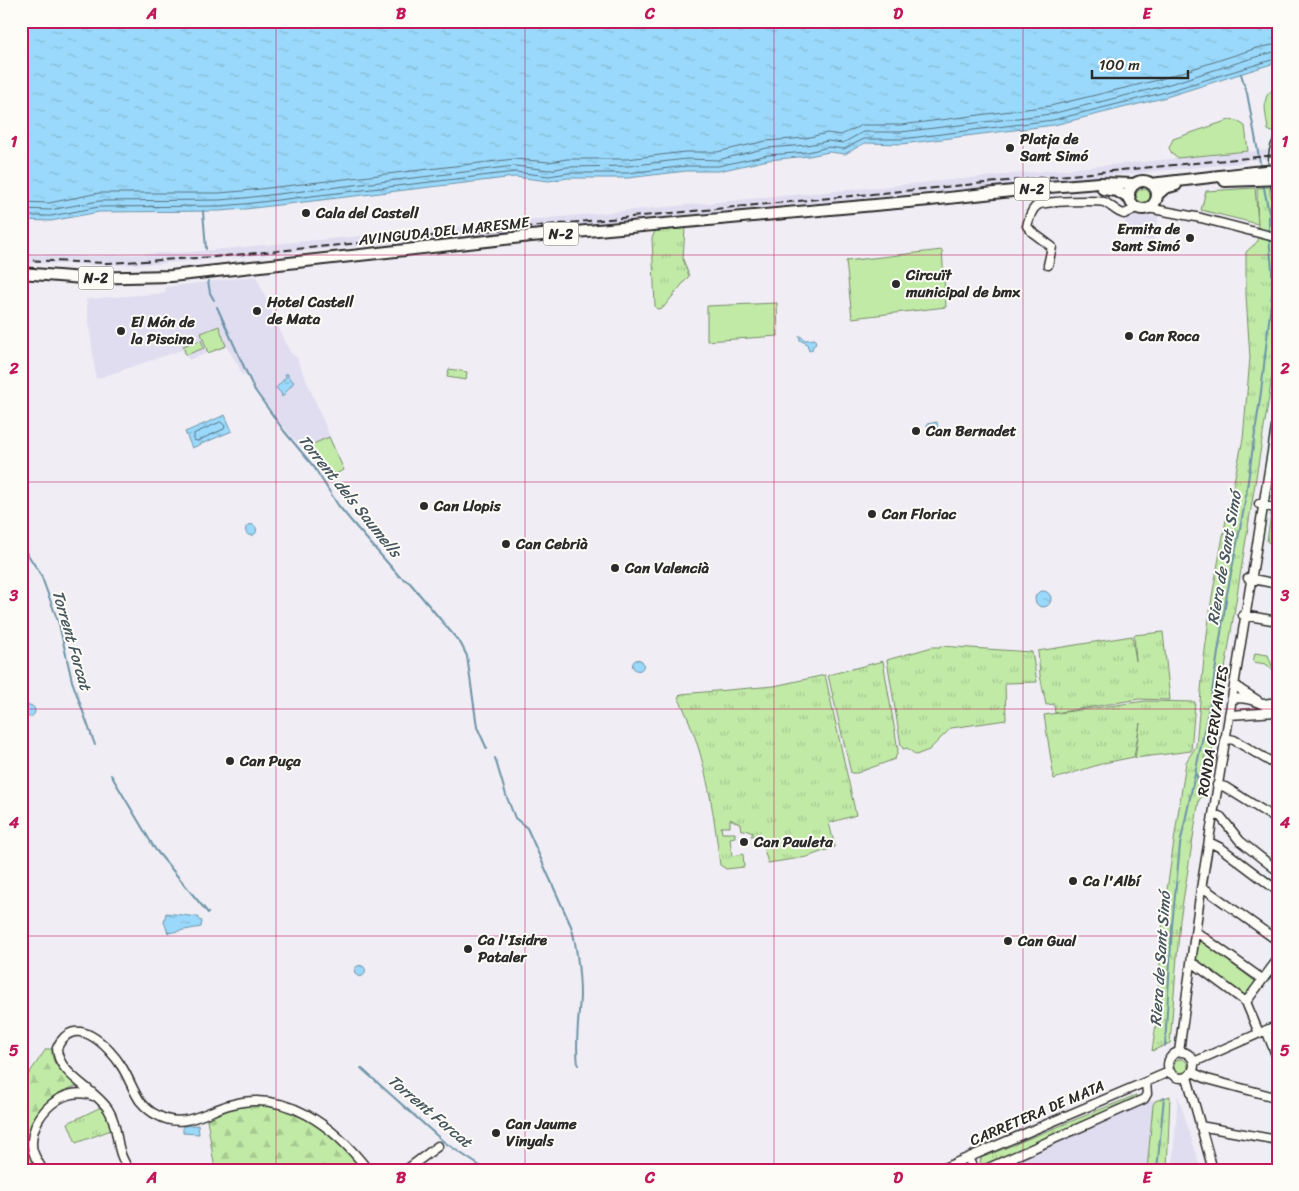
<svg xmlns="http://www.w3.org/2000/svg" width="1299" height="1191" viewBox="0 0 1299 1191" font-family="Sriracha,sans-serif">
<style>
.built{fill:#e0ddf0}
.grass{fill:url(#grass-tufts);stroke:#768a69}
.forest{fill:url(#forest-firs);stroke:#768a69}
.park{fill:#c1eaa7;stroke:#768a69}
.water{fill:url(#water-ripples);stroke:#6e93a8}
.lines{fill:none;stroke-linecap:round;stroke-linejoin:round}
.shore{stroke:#57717e;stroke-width:1}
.stream{stroke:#6e93a8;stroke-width:2}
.minor-casing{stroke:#2b2b2b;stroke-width:11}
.major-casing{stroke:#2b2b2b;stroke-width:14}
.minor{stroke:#fdfcf7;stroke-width:8}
.major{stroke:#fdfcf7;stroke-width:10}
.rail{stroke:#2b2b2b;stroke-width:2;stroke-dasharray:8 4;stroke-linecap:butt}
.major-bridge-casing{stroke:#2b2b2b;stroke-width:14;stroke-linecap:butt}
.major-bridge{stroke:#fdfcf7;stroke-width:10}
.grid{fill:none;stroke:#c2185b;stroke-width:1;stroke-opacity:0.55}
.poi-dot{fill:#2b2b2b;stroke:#fdfcf7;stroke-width:2}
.labels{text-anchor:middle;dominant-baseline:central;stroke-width:4;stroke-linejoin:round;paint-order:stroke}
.shield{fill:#fdfcf7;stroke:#6a6a68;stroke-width:1}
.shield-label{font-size:14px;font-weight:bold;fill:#2b2b2b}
.poi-label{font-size:15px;font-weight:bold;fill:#2b2b2b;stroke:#fdfcf7;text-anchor:start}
.street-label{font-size:15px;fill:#2b2b2b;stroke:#fdfcf7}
.water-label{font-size:16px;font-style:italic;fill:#47565f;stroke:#fdfcf7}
.neatline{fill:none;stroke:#c2185b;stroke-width:2}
.grid-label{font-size:16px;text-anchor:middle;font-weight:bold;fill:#c2185b}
</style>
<defs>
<pattern id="grass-tufts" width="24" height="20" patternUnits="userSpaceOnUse" patternTransform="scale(1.25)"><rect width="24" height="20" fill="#c1eaa7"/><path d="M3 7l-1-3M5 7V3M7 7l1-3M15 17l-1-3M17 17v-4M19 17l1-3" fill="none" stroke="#a6c990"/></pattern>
<pattern id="forest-firs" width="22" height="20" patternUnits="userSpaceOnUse" patternTransform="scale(1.25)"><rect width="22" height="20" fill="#c1eaa7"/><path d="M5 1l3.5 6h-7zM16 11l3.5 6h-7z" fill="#a6c990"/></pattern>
<pattern id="water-ripples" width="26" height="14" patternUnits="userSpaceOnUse" patternTransform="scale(1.25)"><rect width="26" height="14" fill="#9ad9fb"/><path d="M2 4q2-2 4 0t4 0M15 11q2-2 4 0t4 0" fill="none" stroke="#85bad7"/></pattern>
</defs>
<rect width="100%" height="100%" fill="#f0eef4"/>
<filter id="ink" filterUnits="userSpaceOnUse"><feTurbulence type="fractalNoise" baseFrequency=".02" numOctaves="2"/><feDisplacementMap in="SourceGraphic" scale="10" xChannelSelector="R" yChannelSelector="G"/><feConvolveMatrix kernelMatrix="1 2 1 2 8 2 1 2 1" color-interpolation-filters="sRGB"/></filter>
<g filter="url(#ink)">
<path class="built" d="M 1278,149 L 1278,157 L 1248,160 L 1244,163 L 262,255 L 156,264 L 108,265 L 21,263 L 21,254 L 88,256 L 190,252 Z
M 1137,215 L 1159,216 L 1153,241 L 1122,235 L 1126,219 Z
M 256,276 L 290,352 L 297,358 L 344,470 L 326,478 L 313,460 L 271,414 L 259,398 L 246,374 L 242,375 L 238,365 L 226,346 L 189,360 L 182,350 L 96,379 L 86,299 L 166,293 L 165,287 Z
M 1178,1095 L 1199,1163 L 1201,1170 L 1172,1170 Z
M 1144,1099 L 1155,1101 L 1153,1105 L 1147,1170 L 984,1170 Z"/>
<path class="grass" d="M 1270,187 L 1270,195 L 1278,209 L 1278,335 L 1269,397 L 1214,737 L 1212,752 L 1206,750 L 1201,780 L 1204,794 L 1199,800 L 1180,920 L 1170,1043 L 1152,1051 L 1156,1024 L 1163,918 L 1175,834 L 1186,762 L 1196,746 L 1204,658 L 1212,596 L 1228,509 L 1243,439 L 1250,358 L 1246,296 L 1246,252 L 1258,241 L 1257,188 Z
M1136 196a7 7 0 1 1 14 0a7 7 0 1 1-14 0Z
M 685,228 L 683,259 L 689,276 L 663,308 L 657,309 L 655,306 L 652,238 L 655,231 Z
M 1163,632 L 1170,700 L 1139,699 L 1055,713 L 1054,704 L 1046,705 L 1040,675 L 1038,651 L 1132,636 L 1136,661 L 1134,635 Z
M 940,646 L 1032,652 L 1037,682 L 1005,683 L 1006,720 L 951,728 L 929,750 L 916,755 L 907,748 L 903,749 L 901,745 L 887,660 L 932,647 L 940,647 Z
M 883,661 L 898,750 L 895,759 L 857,773 L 851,773 L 828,675 Z
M 825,675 L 856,815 L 829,823 L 835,847 L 807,857 L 768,863 L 763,846 L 759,847 L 757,835 L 751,836 L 753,833 L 745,830 L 741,830 L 740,824 L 730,819 L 730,827 L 721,827 L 722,833 L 735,833 L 735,837 L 730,838 L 732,856 L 743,854 L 744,867 L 726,869 L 720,865 C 713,807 705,749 678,697 L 681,694 L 774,686 Z
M 1145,701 L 1195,702 L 1191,751 L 1135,758 L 1140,723 L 1134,757 L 1104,763 L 1054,779 L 1044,715 Z
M 1136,1095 L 1137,1099 L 985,1164 L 982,1164 L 980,1162 L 981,1158 Z
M 1170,1096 L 1167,1170 L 1147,1170 L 1153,1105 L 1155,1101 Z
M 101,1107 L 108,1118 L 111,1130 L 76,1143 L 68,1123 Z"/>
<path class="forest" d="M 46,1049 L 52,1049 C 51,1068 66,1073 76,1086 L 63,1091 L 50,1100 L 33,1125 L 39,1170 L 21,1170 L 21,1085 Z
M 254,1105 C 304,1107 332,1135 363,1170 L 215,1170 L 207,1119 C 225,1109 234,1107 254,1105 Z"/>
<path class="park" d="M 1278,89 L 1278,117 L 1276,117 L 1275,131 L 1272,132 L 1268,130 C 1267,118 1258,90 1278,89 Z
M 1229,120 L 1237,121 L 1245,126 L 1248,151 L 1177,158 L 1173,155 L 1169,148 L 1173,139 Z
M 1255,188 L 1258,224 L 1201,210 L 1206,191 Z
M 942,250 L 946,307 L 852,318 L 846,261 Z
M 777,303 L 778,336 L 707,341 L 707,306 Z
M 219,326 L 226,346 L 208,353 L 201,333 Z
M 201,340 L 204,348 L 186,355 L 183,346 Z
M 449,369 L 467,372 L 466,380 L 447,377 Z
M 329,437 L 344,470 L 326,478 L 311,445 Z
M 1271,514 L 1278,516 L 1278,539 L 1269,543 L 1267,541 Z
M 1255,653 L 1268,655 L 1274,671 L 1266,664 L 1253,662 Z
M 1200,940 L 1256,982 L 1244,998 L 1195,962 L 1197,942 Z
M1174 1066a7 7 0 1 1 14 0a7 7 0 1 1-14 0Z"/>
<path class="water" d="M 21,21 L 1278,21 L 1278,62 L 1163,98 L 1054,125 L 902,144 L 865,143 L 845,154 L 829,152 L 809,156 L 768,160 L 719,171 L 686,171 L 628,178 L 568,178 L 549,181 L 515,177 L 245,209 L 220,211 L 99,212 L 51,221 L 21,220 Z
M 799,335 L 805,340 L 815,339 L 816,344 L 813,346 L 812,350 L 809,351 L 807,344 L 800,340 Z
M 285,374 L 288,374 L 288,377 L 294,382 L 282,397 L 281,393 L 276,388 L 286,377 Z
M 225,415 L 232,431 L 192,448 L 185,432 Z
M 937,422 L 938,434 L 929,436 L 927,424 Z
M245.5 530a5.5 5.5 0 1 1 11 0a5.5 5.5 0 1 1-11 0Z
M1035 599a8 8 0 1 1 16 0a8 8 0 1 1-16 0Z
M632.5 665a5.5 5.5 0 1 1 11 0a5.5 5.5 0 1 1-11 0Z
M23 711a6 6 0 1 1 12 0a6 6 0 1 1-12 0Z
M 166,913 L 198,917 L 199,920 L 202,921 L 201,927 L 168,933 L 164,922 Z
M354.5 971a5.5 5.5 0 1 1 11 0a5.5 5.5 0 1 1-11 0Z
M 198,1125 L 199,1134 L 183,1133 L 183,1126 Z"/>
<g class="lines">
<path class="shore" d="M 21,202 L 49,203 L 99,193 L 219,193 L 243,191 L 514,159 L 549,162 L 567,159 L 627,159 L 685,152 L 717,152 L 766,141 L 806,138 L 827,133 L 841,135 L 862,125 L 901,125 L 1050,106 L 1158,80 L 1257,48 L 1278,44
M 21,209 L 50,210 L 99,201 L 219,200 L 244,198 L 515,166 L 549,170 L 567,167 L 628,166 L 686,159 L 718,160 L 767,148 L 807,145 L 828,141 L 843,143 L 863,132 L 901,132 L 1051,114 L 1160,87 L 1259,56 L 1278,51
M 21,216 L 51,216 L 99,207 L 219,206 L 244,204 L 515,172 L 549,176 L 568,173 L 628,173 L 686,166 L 718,166 L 768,155 L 808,152 L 828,147 L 844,149 L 864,139 L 902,139 L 1053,120 L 1162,93 L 1278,58
M 221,422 L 225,426 L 224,429 L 197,441 L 194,440 L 194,434 Z"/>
<path class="stream" d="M 1241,74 L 1247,93 L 1261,168
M 1263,183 L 1269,213 L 1269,232
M 203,211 L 206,249
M 208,281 L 210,293 L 214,300
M 217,307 L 254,389 L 284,431 L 314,467 L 338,505 L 352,522 L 399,576 L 410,583 L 461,644 L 467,656 L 477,727 L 487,749
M 21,544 L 41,575 L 59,624 L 72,681 L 95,745
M 495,758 L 506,795 L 515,818 L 527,828 L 571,926 C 577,945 580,977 580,996 C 579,1019 575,1042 578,1065
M 1196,772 L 1200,792 L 1205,797
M 111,775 L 155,849 L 208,913
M 1165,1046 L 1172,926 L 1180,845 L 1211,698 L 1227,594 L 1244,508 L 1261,392 L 1272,294 L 1272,269 L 1269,237
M 361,1068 L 444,1142 L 486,1170
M 1157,1170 L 1164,1097"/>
<g class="minor-casing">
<path id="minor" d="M 1278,141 C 1269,155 1274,180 1278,195
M 1148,208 L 1201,218 L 1278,238
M 1048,265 L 1052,247 L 1032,232 L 1027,226 C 1029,219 1031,209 1038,205 C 1046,201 1095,200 1104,202 C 1111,205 1116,212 1124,214 L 1131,211 L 1136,207
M 1259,504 L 1278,509
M 1248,578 L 1278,584
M 1243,615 L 1278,621
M 1234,683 L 1241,690 L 1257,700
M 1232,700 C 1243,694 1267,706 1278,712
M 1263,704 L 1278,702
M 1229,715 L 1277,712
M 1225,738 L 1234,740 L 1278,766
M 1217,785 L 1225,787 L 1278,820
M 1214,814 L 1221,817 L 1240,841 L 1278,871
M 1209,842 L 1221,848 L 1278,891
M 1201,889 L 1205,889 L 1278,941
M 1196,934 L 1199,934 L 1262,979
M 1191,964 L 1196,965 L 1246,1002
M 1266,1030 L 1278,1060
M 1259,1033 L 1246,1002 L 1278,959
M1168 1065a13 13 0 1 1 26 0a13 13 0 1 1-26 0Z
M 1179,1052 L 1201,889 L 1278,415
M 1194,1062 L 1278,1025
M 1192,1072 L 1207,1079 L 1278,1098
M 1187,1077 L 1213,1170
M 1200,1126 L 1278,1140
M 968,1158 L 974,1170
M 43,1170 C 38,1162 32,1154 32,1145 C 31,1114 64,1084 93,1096
M 130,1170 C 114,1153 120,1127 108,1109 C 94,1088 57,1074 57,1048 C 74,1011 109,1046 122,1067 C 129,1078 133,1091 140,1101 C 145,1107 150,1112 157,1115 C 183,1130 205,1112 229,1105 C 286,1088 335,1127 368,1170
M 406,1170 L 438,1146
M 939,1170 L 1169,1072
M 984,1170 L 1144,1099 L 1147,1094 L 1146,1082"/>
</g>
<g class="major-casing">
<path id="major" d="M 1225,181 L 1255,180
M1129 195a14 14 0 1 1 28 0a14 14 0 1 1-28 0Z
M 1151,184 L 1254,172
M 1103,189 L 1117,191 L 1130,199
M 1157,195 L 1165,188 L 1176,185
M 21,273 L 83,278 L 171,276 L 531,236 L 930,200 L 1049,187 L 1099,183 L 1135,184"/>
</g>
<use href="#minor" class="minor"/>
<use href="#major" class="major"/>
<path class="rail" d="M 21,260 L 108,263 L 214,257 L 1278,155"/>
<g class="major-bridge-casing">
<path id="major-bridge" d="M 1254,172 L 1278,170
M 1255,180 L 1278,179"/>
</g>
<use href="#major-bridge" class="major-bridge"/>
</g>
</g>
<path class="grid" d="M 276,21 L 276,1170M 525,21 L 525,1170M 774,21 L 774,1170M 1023,21 L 1023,1170M 21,255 L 1278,255M 21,482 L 1278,482M 21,709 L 1278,709M 21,936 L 1278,936"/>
<g class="poi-dot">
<circle cx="1010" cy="148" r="5"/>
<circle cx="306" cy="213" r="5"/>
<circle cx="1190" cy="238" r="5"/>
<circle cx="896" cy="284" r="5"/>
<circle cx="257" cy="311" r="5"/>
<circle cx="121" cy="331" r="5"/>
<circle cx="1129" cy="336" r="5"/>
<circle cx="916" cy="431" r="5"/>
<circle cx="424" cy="506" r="5"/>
<circle cx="872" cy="514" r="5"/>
<circle cx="506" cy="544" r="5"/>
<circle cx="615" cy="568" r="5"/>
<circle cx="230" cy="761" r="5"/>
<circle cx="744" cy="842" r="5"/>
<circle cx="1073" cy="881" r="5"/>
<circle cx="1008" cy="941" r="5"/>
<circle cx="468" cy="949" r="5"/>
<circle cx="496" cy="1133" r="5"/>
</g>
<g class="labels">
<g class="shield">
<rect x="1014.5" y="177.5" width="35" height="23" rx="4"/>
<rect x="543.5" y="222.5" width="35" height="23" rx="4"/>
<rect x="78.5" y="266.5" width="35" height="23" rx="4"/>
</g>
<g class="shield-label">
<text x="1032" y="189">N-2</text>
<text x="561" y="234">N-2</text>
<text x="96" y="278">N-2</text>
</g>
<g class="poi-label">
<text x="1020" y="139">Platja de<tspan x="1020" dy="17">Sant Simó</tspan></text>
<text x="316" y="213">Cala del Castell</text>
<text x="1180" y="229" text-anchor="end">Ermita de<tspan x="1180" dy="17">Sant Simó</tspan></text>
<text x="906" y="275">Circuït<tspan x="906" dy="17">municipal de bmx</tspan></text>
<text x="267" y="302">Hotel Castell<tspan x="267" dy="17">de Mata</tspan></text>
<text x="131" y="322">El Món de<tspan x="131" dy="17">la Piscina</tspan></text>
<text x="1139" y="336">Can Roca</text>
<text x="926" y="431">Can Bernadet</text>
<text x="434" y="506">Can Llopis</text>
<text x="882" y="514">Can Floriac</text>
<text x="516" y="544">Can Cebrià</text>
<text x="625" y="568">Can Valencià</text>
<text x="240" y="761">Can Puça</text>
<text x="754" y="842">Can Pauleta</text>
<text x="1083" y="881">Ca l'Albí</text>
<text x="478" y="940">Ca l'Isidre<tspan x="478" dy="17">Pataler</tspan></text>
<text x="1018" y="941">Can Gual</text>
<text x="506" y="1124">Can Jaume<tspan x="506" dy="17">Vinyals</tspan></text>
</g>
<g class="street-label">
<text transform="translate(444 231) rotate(-6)">AVINGUDA DEL MARESME</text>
<text transform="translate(1213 731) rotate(-81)">RONDA CERVANTES</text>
<text transform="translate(1037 1113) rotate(-23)">CARRETERA DE MATA</text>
</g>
<g class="water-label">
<text transform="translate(350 496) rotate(51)">Torrent dels Saumells</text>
<text transform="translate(1224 558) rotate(-80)">Riera de Sant Simó</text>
<text transform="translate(72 640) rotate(74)">Torrent Forcat</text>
<text transform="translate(1160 959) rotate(-86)">Riera de Sant Simó</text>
<text transform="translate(430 1111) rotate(40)">Torrent Forcat</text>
</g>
</g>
<rect width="1299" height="1191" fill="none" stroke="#fdfcf7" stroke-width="55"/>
<path d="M1092 70v8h96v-8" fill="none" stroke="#2b2b2b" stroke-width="2.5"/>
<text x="1099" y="70" font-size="15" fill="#2b2b2b" stroke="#fdfcf7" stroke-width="4" paint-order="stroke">100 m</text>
<rect x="28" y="28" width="1244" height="1136" class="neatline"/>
<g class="grid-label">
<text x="152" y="19">A</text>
<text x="401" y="19">B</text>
<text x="650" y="19">C</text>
<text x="898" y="19">D</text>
<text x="1147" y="19">E</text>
<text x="14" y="147">1</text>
<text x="1285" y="147">1</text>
<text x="14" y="374">2</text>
<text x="1285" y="374">2</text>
<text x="14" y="601">3</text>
<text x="1285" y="601">3</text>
<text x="14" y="828">4</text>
<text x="1285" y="828">4</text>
<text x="14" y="1056">5</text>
<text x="1285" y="1056">5</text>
<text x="152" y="1183">A</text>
<text x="401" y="1183">B</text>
<text x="650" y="1183">C</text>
<text x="898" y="1183">D</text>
<text x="1147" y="1183">E</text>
</g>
</svg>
